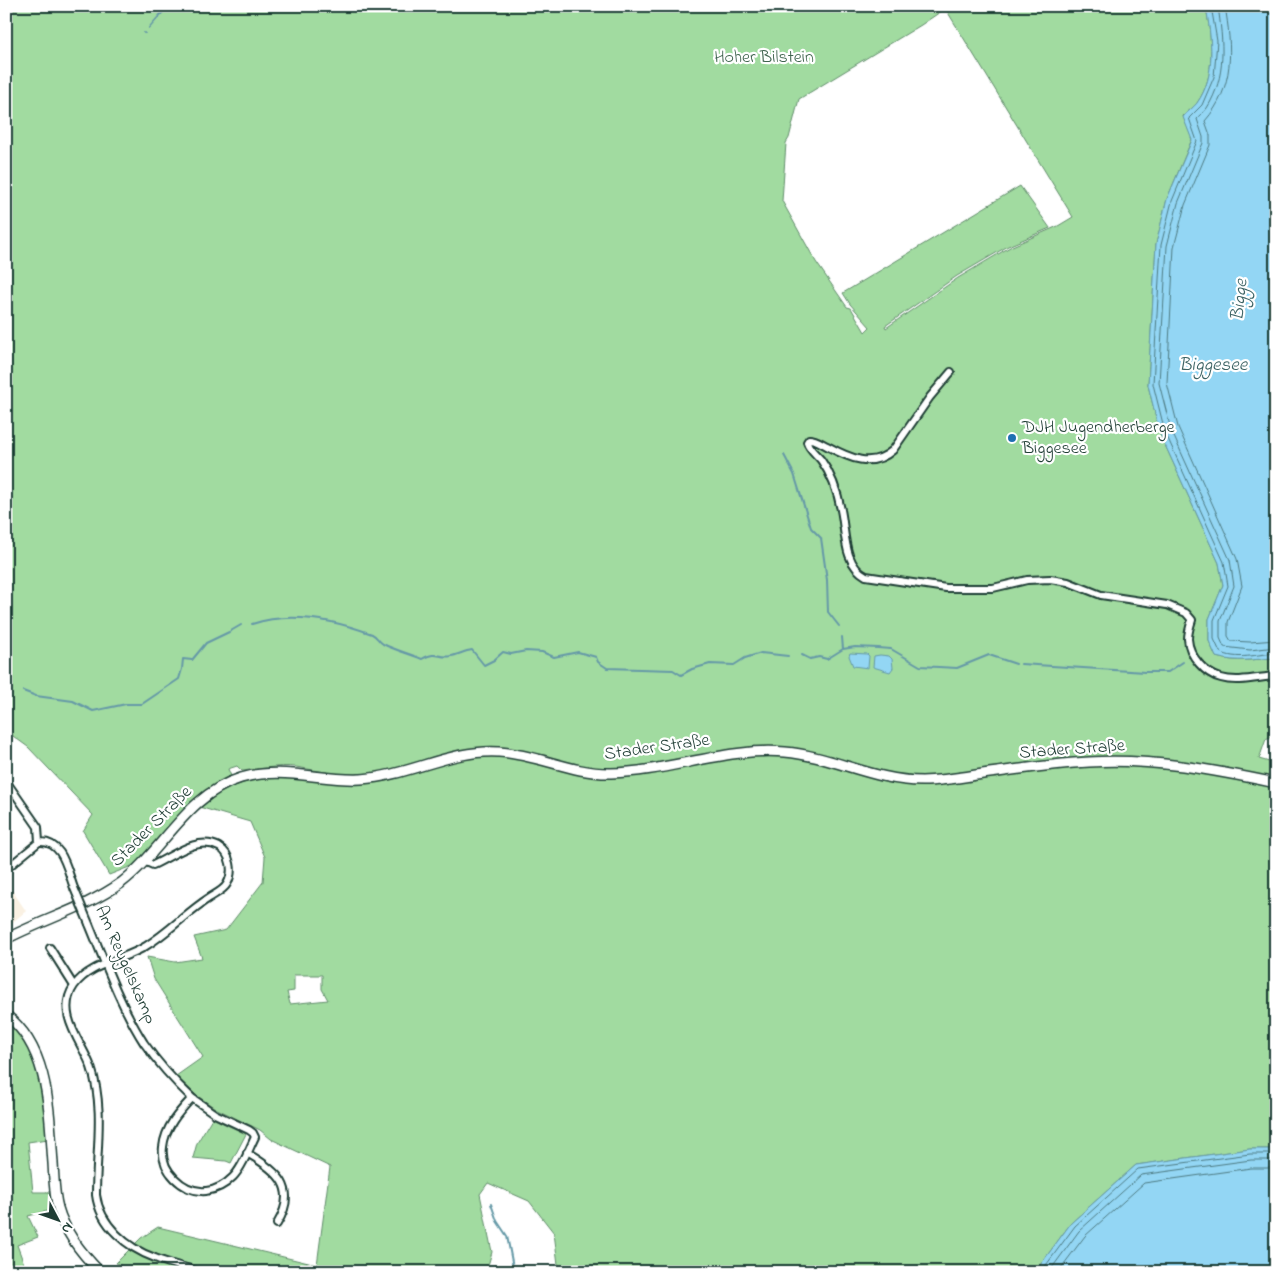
<svg xmlns="http://www.w3.org/2000/svg" width="1282" height="1278" viewBox="0 0 1282 1278" font-family="'Indie Flower',sans-serif">
<style>
.built{fill:#faf1e3}
.green{fill:#a1dba0;stroke:#608c6a;fill-rule:evenodd}
.water{fill:#93d6f4;stroke:#6599a7}
.lines{fill:none;stroke-linecap:round;stroke-linejoin:round}
.shore{stroke:#4d7a81;stroke-width:1}
.stream{stroke:#6599a7;stroke-width:2}
.street-casing{stroke:#1f3d34;stroke-width:10}
.secondary-casing{stroke:#1f3d34;stroke-width:12}
.street{stroke:#fff;stroke-width:6}
.secondary{stroke:#fff;stroke-width:9}
.street-bridge-casing{stroke:#1f3d34;stroke-width:10;stroke-linecap:butt}
.street-bridge{stroke:#fff;stroke-width:6}
.poi-dot{fill:#1f6fb2;stroke:#fff;stroke-width:2}
.labels{text-anchor:middle;dominant-baseline:central;stroke-width:4.5;stroke-linejoin:round;paint-order:stroke}
.park-label{font-size:18px;fill:#40644f;stroke:#fff}
.poi-label{font-size:18px;fill:#1f3d34;stroke:#fff;text-anchor:start}
.street-label{font-size:18px;fill:#1f3d34;stroke:#fff}
.water-label{font-size:19px;font-style:italic;fill:#3c6364;stroke:#fff}
</style>
<rect width="100%" height="100%" fill="#fff"/>
<filter id="ink" filterUnits="userSpaceOnUse"><feTurbulence type="fractalNoise" baseFrequency=".02" numOctaves="2"/><feDisplacementMap in="SourceGraphic" scale="10" xChannelSelector="R" yChannelSelector="G"/><feConvolveMatrix kernelMatrix="1 2 1 2 8 2 1 2 1" color-interpolation-filters="sRGB"/></filter>
<g filter="url(#ink)">
<path class="built" d="M 6,881 L 26,911 L 6,928 Z"/>
<path class="green" d="M 6,6 L 949,6 L 921,25 L 799,99 L 789,138 L 786,143 L 782,201 L 816,262 L 847,307 L 851,308 L 865,332 L 870,327 L 850,304 L 843,293 L 1020,186 L 1050,228 L 1008,246 L 957,276 L 885,326 L 886,328 L 958,278 L 1010,247 L 1058,226 L 1073,217 L 947,11 L 954,6 L 1206,6 C 1211,38 1217,75 1197,103 C 1193,108 1187,112 1183,116 L 1192,139 L 1167,199 L 1156,244 L 1148,385 L 1160,434 L 1219,563 L 1223,585 L 1209,619 L 1209,641 L 1216,657 C 1236,663 1255,659 1276,658 L 1276,734 L 1266,739 L 1259,759 L 1276,764 L 1276,1149 L 1250,1149 L 1136,1165 L 1071,1223 L 1035,1272 L 559,1272 L 554,1233 L 529,1201 L 488,1183 L 480,1194 L 492,1252 L 486,1272 L 134,1272 L 116,1263 L 141,1238 L 158,1227 L 317,1265 L 330,1167 L 271,1139 L 260,1130 L 215,1108 L 196,1095 L 176,1076 L 203,1057 L 154,979 L 147,957 L 175,962 L 202,958 L 194,937 L 226,930 L 263,882 L 265,857 L 250,822 L 199,807 C 215,795 234,784 255,780 C 294,773 335,788 374,781 L 373,772 C 346,778 322,771 296,767 C 278,765 260,769 242,771 L 237,766 L 228,769 L 231,776 L 213,786 L 190,802 L 137,864 L 109,875 L 83,831 L 93,815 L 28,747 L 6,731 ZM 294,975 L 322,975 L 322,989 L 328,1000 L 290,1004 L 287,992 L 294,991 Z
M 6,1020 C 16,1030 27,1041 32,1054 C 43,1081 46,1112 48,1139 L 28,1142 L 33,1192 L 49,1192 L 52,1210 L 28,1216 L 38,1237 L 17,1245 L 27,1272 L 6,1272 Z
M 212,1118 L 246,1134 L 231,1163 L 226,1161 L 193,1158 L 197,1143 Z"/>
<path class="water" d="M 1206,6 L 1276,6 L 1276,658 C 1255,659 1237,663 1216,657 L 1209,641 L 1209,619 L 1223,585 L 1219,563 L 1160,434 L 1148,385 L 1156,244 L 1167,199 L 1192,140 L 1183,117 C 1187,112 1193,108 1197,103 C 1217,75 1211,38 1206,6 Z
M 850,653 L 867,654 L 869,656 L 868,668 L 853,666 L 849,656 Z
M 880,655 L 889,656 L 892,659 L 893,668 L 890,672 L 873,667 L 874,656 Z
M 1250,1149 L 1276,1149 L 1276,1272 L 1035,1272 L 1071,1223 L 1136,1165 Z"/>
<g class="lines">
<path class="shore" d="M 1211,6 L 1217,41 L 1214,77 L 1202,105 L 1189,118 L 1197,141 L 1172,201 L 1161,245 L 1153,384 L 1165,432 L 1224,562 L 1228,586 L 1214,620 L 1214,639 L 1220,652 C 1236,661 1258,654 1276,653
M 1218,6 C 1223,42 1227,76 1207,108 C 1204,112 1200,116 1197,119 L 1203,137 L 1203,143 L 1178,203 L 1167,246 L 1159,383 L 1171,430 L 1230,560 L 1234,586 L 1220,621 L 1220,638 L 1224,647 L 1250,650 L 1276,647
M 1225,6 C 1232,48 1235,87 1205,121 L 1210,135 L 1210,145 L 1185,205 L 1174,247 L 1167,383 L 1178,427 L 1237,559 L 1242,586 L 1228,622 L 1228,636 L 1231,641 L 1250,642 L 1276,640
M 1041,1272 L 1075,1226 L 1138,1169 L 1250,1154 L 1276,1154
M 1049,1272 L 1079,1231 L 1141,1175 L 1251,1160 L 1276,1160
M 1058,1272 L 1085,1236 L 1144,1183 L 1251,1168 L 1276,1168"/>
<path class="stream" d="M 149,28 L 168,6
M 144,33 L 145,33
M 784,455 L 794,474 L 811,528 L 821,538 L 827,580 L 828,612 L 839,626
M 252,624 C 291,611 334,620 372,634 C 377,636 378,641 383,644 C 395,650 410,654 422,659 C 437,650 439,659 451,656 C 458,655 464,651 472,650 L 484,665 L 494,660 L 503,652 L 511,654 L 526,651 L 542,652 L 554,657 L 578,652 L 596,657 L 598,662 L 607,668 L 673,670 L 681,675 L 692,669 L 710,664 L 734,665 L 745,658 L 761,653 L 788,656
M 842,637 L 843,649
M 802,655 L 810,659 L 819,657 L 827,659 L 843,649 L 855,647 L 878,648 L 891,649 L 920,666 L 957,668 L 989,655 L 1016,664
M 1021,664 L 1145,672 L 1168,672 L 1183,662
M 23,691 L 36,696 L 73,701 L 93,711 L 126,704 L 142,704 L 179,679 L 182,669 L 183,659 L 192,660 L 206,643 L 229,632 L 241,625
M 491,1204 L 497,1221 L 507,1236 L 514,1272"/>
<g class="street-casing">
<path id="street" d="M 951,372 L 930,397 L 893,450 C 872,469 849,458 827,446 C 821,443 816,439 809,439 L 807,442 C 809,449 816,454 821,460 C 831,474 838,494 841,510 C 846,533 843,564 866,576 L 946,588 L 993,588 L 1027,580 L 1050,579 L 1068,582 L 1101,595 L 1167,605 L 1186,613 L 1192,620 C 1190,626 1188,632 1188,639 C 1189,656 1205,674 1221,678 C 1238,683 1259,677 1276,676
M 6,781 L 38,827 L 39,842
M 144,861 L 153,865 C 172,857 197,835 219,847 C 231,854 234,872 227,884 C 224,890 215,894 209,898 C 187,912 169,932 146,946 C 125,960 90,963 74,986 C 55,1014 82,1042 91,1067 C 105,1108 96,1152 96,1195 C 100,1225 127,1248 155,1258 C 169,1264 185,1267 200,1272
M 6,869 L 39,842 C 63,840 67,870 74,888
M 89,924 C 105,963 121,1007 144,1043 C 158,1063 174,1081 192,1098 C 179,1112 165,1127 163,1147 C 160,1170 183,1193 206,1191 C 216,1190 226,1184 233,1177 C 243,1167 249,1149 255,1137 L 253,1133 L 249,1130 L 215,1114 L 192,1098
M 50,948 L 74,986
M 247,1153 C 278,1171 299,1188 277,1224"/>
</g>
<g class="secondary-casing">
<path id="secondary" d="M 6,939 C 44,919 86,908 121,883 C 163,851 187,794 241,778 C 282,766 321,781 361,779 C 409,776 451,749 499,752 C 537,754 573,774 611,773 C 669,772 726,747 785,752 C 832,756 874,781 922,781 C 940,781 958,778 976,775 C 1013,770 1051,764 1089,762 C 1152,758 1214,770 1276,783
M 6,1015 C 50,1048 49,1113 53,1163 C 54,1178 54,1194 58,1208 C 65,1233 82,1254 100,1272"/>
</g>
<use href="#street" class="street"/>
<use href="#secondary" class="secondary"/>
<g class="street-bridge-casing">
<path id="street-bridge" d="M 74,888 L 89,924"/>
</g>
<use href="#street-bridge" class="street-bridge"/>
</g>
</g>
<circle class="poi-dot" cx="1012" cy="438" r="5"/>
<g class="labels">
<g class="park-label">
<text x="764" y="58">Hoher Bilstein</text>
</g>
<g class="poi-label">
<text x="1022" y="428">DJH Jugendherberge<tspan x="1022" dy="21">Biggesee</tspan></text>
</g>
<g class="street-label">
<text transform="translate(657 748) rotate(-8)">Stader Straße</text>
<text transform="translate(1072 750) rotate(-4)">Stader Straße</text>
<text transform="translate(152 827) rotate(-45)">Stader Straße</text>
<text transform="translate(125 965) rotate(66)">Am Reygelskamp</text>
</g>
<g class="water-label">
<text transform="translate(1240 300) rotate(-84)">Bigge</text>
<text x="1213" y="365">Biggesee</text>
</g>
</g>
<rect width="1282" height="1278" fill="none" stroke="#fff" stroke-width="25"/>
<rect x="12" y="12" width="1257" height="1253" fill="none" stroke="#1f3d34" stroke-width="2" filter="url(#ink)"/>
<g transform="translate(58 1220) rotate(131)" stroke="#ffffff" stroke-width="4" paint-order="stroke">
<path d="M0-4L9 19L0 12L-9 19Z" fill="#1f3d34"/>
<text y="-8" font-size="14" font-weight="bold" text-anchor="middle" fill="#1f3d34">N</text>
</g>
</svg>
